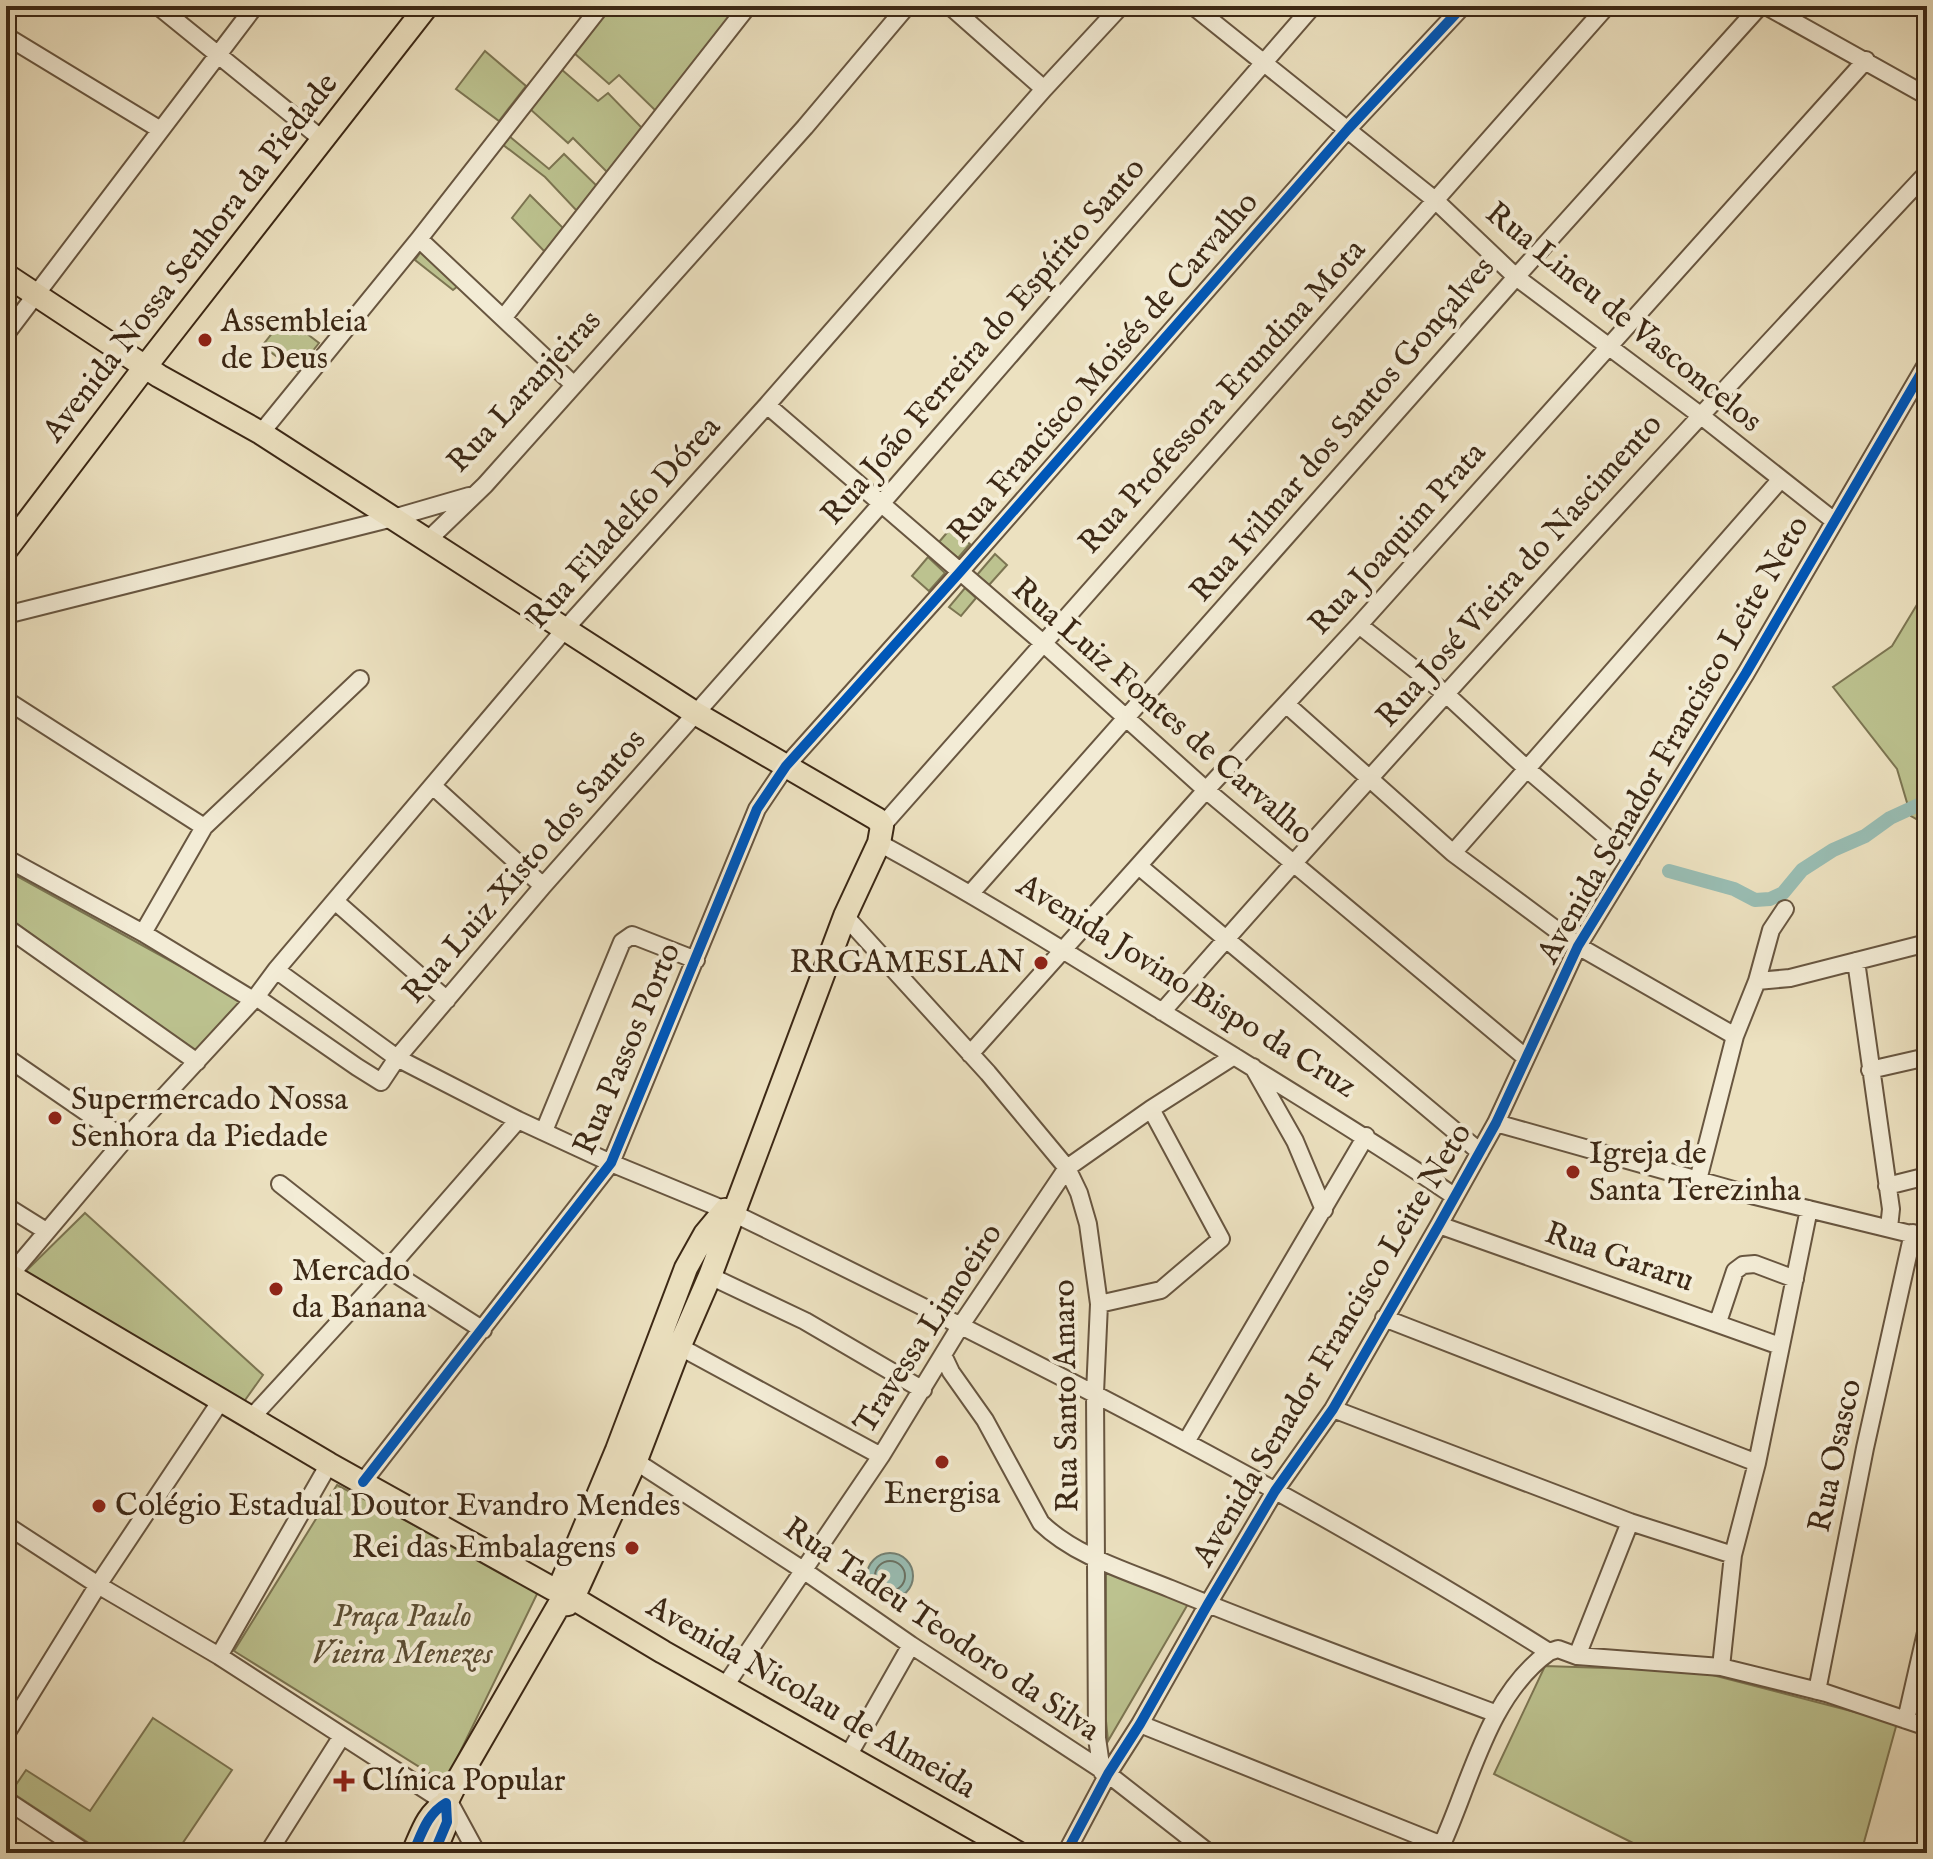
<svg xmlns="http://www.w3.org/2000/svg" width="1933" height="1859" viewBox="0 0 1933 1859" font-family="'IM FELL English',serif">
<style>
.green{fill:#bcc28f;stroke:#7c7552;stroke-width:2}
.water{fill:#99bdb3;stroke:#748174;stroke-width:2}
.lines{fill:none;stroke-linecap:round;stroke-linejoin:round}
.shore{stroke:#6a7264;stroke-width:2}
.canal{stroke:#99bdb3;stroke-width:14}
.minor-casing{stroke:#685640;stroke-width:20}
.major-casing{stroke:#3c2815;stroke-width:26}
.minor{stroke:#f3ecd6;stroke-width:16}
.major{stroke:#ece1c0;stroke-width:22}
.cycleway-casing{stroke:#f3ecd6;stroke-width:15}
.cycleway{stroke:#0057b8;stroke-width:10}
.poi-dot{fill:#8f2418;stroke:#f3ecd6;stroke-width:3}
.labels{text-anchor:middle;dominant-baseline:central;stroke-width:8;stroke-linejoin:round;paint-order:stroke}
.street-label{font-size:32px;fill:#3c2815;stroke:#f3ecd6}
.poi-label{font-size:32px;fill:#3c2815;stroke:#f3ecd6;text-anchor:start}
.park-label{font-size:32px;font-style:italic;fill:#5c4e34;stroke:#f3ecd6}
</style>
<rect width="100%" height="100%" fill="#ece1c0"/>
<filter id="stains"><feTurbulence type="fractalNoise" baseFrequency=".0025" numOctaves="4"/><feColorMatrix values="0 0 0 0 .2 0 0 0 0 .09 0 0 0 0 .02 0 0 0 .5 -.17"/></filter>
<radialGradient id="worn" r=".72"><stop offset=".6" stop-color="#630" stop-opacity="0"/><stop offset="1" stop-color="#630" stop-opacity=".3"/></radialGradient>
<path class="green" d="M 608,6 L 660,6 L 670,14 L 677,6 L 734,6 L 737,10 L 657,112 L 619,75 L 609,84 L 573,52 Z
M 485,51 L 526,86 L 499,121 L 456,89 Z
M 561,69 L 598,101 L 608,93 L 642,128 L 609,174 L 573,138 L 568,143 L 530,109 Z
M 509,136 L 549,169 L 564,154 L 597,186 L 577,211 L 545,177 L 502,144 Z
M 530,195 L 564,229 L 545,252 L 512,218 Z
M 422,250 L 458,286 L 453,290 L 415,260 Z
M 285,317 L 319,343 L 297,371 L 262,346 Z
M 951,528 L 970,544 L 958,558 L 939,542 Z
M 995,554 L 1007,565 L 989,585 L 977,575 Z
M 928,557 L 945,573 L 929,591 L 912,576 Z
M 965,588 L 976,598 L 961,616 L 949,607 Z
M 1927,588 L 1927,825 L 1911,816 L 1897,769 L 1833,687 L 1892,646 Z
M 6,870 L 245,1002 L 194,1052 L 6,916 Z
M 85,1213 L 263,1375 L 243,1403 L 25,1272 Z
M 337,1485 L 539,1590 L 445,1783 L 234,1651 Z
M 1106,1569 L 1188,1604 L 1108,1741 L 1106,1721 Z
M 1545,1666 L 1697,1671 L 1897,1723 L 1861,1853 L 1679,1853 L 1637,1845 L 1494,1774 Z
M 153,1718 L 232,1770 L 176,1853 L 104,1853 L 11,1792 L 26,1770 L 90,1811 Z"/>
<path class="water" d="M867 1576a23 23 0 1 1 46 0a23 23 0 1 1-46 0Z"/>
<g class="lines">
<path class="shore" d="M875 1576a15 15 0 1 1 30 0a15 15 0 1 1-30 0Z"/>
<path class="canal" d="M 1669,871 L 1734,889 L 1755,900 L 1770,899 L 1783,893 L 1802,870 L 1833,850 L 1865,836 L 1890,818 L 1927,801"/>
<g class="minor-casing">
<path id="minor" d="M 158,6 L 323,140
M 950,6 L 1044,89
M 1193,6 L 1435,200 L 1516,277 L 1700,415 L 1833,520
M 1766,6 L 1927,96
M 6,36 L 159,129
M 419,239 L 574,385
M 504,317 L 748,6
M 6,334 L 255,6
M 767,405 L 1043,643 L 1206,790 L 1525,1057
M 261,433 L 419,239 L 601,6
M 428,540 L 485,485 L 805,127 L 907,6
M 6,615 L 393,518 L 469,496
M 1359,625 L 1446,694 L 1527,769 L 1632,859
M 6,700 L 204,827
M 1286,704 L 1453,853 L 1578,946 L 1735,1036
M 434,787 L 543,886
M 882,826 L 1607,6
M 879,843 C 977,896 1071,955 1166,1014 C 1262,1074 1360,1132 1454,1196
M 1453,853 L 1781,479
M 6,858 L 143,933 L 253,1000
M 1140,867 L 1480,1152
M 971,893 L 1516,277 L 1760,6
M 335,901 L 447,1000
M 845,916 L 988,1073 L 1067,1168 L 1079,1193 L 1088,1224 L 1099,1304 L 1095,1393 L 1097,1738 L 1102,1772
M 6,927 L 197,1062
M 143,933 L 204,827 L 360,679
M 1856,961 L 1891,1209 L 1889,1228
M 276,970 L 397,1058 L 518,1120 L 611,1163 L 725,1210
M 1757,981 L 1790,978 L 1927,943
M 256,997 L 357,1067 L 381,1082 L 397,1058 L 543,886 L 881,504 L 1313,6
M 1162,1012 C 1412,727 1668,449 1927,173
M 970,1054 L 1206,790 L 1359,625 L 1866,60
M 6,1057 L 125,1139
M 1253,1067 L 1295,1141 L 1324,1210
M 1870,1070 L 1927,1057
M 1496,1123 L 1755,1196 L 1927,1238
M 544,1131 L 622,942 L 632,935 L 696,960
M 1698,1180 L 1735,1036 L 1757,981 L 1771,930 L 1785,909
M 280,1184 L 388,1269 L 483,1330
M 1887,1186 L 1927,1176
M 6,1206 L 46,1231
M 735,1214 C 1011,1349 1288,1487 1549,1652 L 1558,1649 L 1577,1656 L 1721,1667 L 1826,1693 L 1927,1727
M 1439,1225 L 1780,1346
M 710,1276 L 805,1321 L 923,1390
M 6,1280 L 125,1139 L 256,997 L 276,970 L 566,628 L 767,405 L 1044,89 L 1121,6
M 1099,1304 L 1161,1290 L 1221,1239 L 1151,1109
M 1384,1318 L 1757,1463
M 1718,1322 L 1735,1271 L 1743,1265 L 1755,1264 L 1795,1279
M 671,1342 L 881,1456
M 943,1355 L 951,1372 L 985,1420 L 1041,1523 C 1075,1556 1127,1571 1171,1589 C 1278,1633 1388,1673 1497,1714
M 1333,1409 L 1630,1522 L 1733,1555
M 252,1417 L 388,1269 L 518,1120
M 1186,1442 L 1366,1136
M 626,1455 L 803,1570 L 911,1645 L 1108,1774 L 1209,1853
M 363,1482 L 611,1163 L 757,809 L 786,766 L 960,572 L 1348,129 L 1463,6
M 6,1525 L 98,1585 L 219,1656 L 446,1803 L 452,1807 L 477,1853
M 219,1656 L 329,1464
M 1577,1656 L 1630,1522
M 1721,1667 L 1733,1555 L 1757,1463 L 1809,1209
M 725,1686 L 881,1456 L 961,1325 L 1067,1168 L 1151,1109 L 1234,1056
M 1817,1691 L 1865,1448 L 1913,1233
M 1906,1720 L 1927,1628
M 1140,1724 L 1442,1845
M 6,1734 L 98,1585 L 222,1399
M 848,1756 L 911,1645
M 6,1800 L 86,1853
M 268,1853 L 342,1736
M 1066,1853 L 1108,1774 L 1140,1724 L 1208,1604 L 1275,1491 L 1333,1409 L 1439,1225 L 1496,1123 L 1578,946 L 1746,673 L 1927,363
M 1438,1853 C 1470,1787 1486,1697 1549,1652"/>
</g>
<g class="major-casing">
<path id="major" d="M 6,275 L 159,376 L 261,433 L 695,713 L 877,819 L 882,826 L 879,843 L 845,916 L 710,1276 L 680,1345 L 636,1460 L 573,1598 L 568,1604 L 559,1605 L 455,1785 L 446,1803 L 447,1822 L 434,1853
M 6,550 L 145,367 L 427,6
M 6,1273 L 329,1464 L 553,1589
M 561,1584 L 617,1450 L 686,1268 L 705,1234 L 725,1210 L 735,1214
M 573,1598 L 663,1652 L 1018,1853
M 413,1853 C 422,1833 427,1814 446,1803"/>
</g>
<use href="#minor" class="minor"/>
<use href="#major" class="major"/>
<g class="cycleway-casing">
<path id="cycleway" d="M 363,1482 L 611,1163 L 757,809 L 786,766 L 960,572 L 1348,129 L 1463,6
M 413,1853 C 422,1833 427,1814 446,1803 L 447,1822 L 434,1853
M 1066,1853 L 1108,1774 L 1140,1724 L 1208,1604 L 1275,1491 L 1333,1409 L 1439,1225 L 1496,1123 L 1578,946 L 1746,673 L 1927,363"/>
</g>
<use href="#cycleway" class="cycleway"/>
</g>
<g class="poi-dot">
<circle cx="205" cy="340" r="8"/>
<circle cx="1041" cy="963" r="8"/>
<circle cx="55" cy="1118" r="8"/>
<circle cx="1573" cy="1172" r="8"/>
<circle cx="276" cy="1289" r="8"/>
<circle cx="942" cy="1462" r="8"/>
<circle cx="99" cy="1506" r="8"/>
<circle cx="632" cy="1548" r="8"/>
<path d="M340 1769h8v8h8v8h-8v8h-8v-8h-8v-8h8z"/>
</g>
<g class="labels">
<g class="street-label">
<text transform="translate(191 258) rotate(-52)">Avenida Nossa Senhora da Piedade</text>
<text transform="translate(1623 318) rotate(39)">Rua Lineu de Vasconcelos</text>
<text transform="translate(984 342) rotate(-49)">Rua João Ferreira do Espírito Santo</text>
<text transform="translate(1104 368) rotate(-49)">Rua Francisco Moisés de Carvalho</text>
<text transform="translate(525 392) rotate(-47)">Rua Laranjeiras</text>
<text transform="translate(1223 397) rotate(-48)">Rua Professora Erundina Mota</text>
<text transform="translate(1343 430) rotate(-49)">Rua Ivilmar dos Santos Gonçalves</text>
<text transform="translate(624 523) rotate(-48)">Rua Filadelfo Dórea</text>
<text transform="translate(1398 539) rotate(-48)">Rua Joaquim Prata</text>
<text transform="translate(1520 571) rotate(-48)">Rua José Vieira do Nascimento</text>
<text transform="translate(1162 712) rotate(41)">Rua Luiz Fontes de Carvalho</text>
<text transform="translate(1674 740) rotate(-60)">Avenida Senador Francisco Leite Neto</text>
<text transform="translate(525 867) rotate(-49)">Rua Luiz Xisto dos Santos</text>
<text transform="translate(1186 987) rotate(32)">Avenida Jovino Bispo da Cruz</text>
<text transform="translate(628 1049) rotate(-67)">Rua Passos Porto</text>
<text transform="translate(1619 1258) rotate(19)">Rua Gararu</text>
<text transform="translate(929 1329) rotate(-57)">Travessa Limoeiro</text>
<text transform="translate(1333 1345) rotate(-59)">Avenida Senador Francisco Leite Neto</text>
<text transform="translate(1067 1396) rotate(-91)">Rua Santo Amaro</text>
<text transform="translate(1836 1456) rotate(-78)">Rua Osasco</text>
<text transform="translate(941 1630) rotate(34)">Rua Tadeu Teodoro da Silva</text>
<text transform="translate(811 1698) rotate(30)">Avenida Nicolau de Almeida</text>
</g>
<g class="poi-label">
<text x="221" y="322">Assembleia<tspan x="221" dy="37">de Deus</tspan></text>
<text x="1025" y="963" text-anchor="end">RRGAMESLAN</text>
<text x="71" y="1100">Supermercado Nossa<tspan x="71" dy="37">Senhora da Piedade</tspan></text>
<text x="1589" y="1154">Igreja de<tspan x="1589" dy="37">Santa Terezinha</tspan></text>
<text x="292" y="1271">Mercado<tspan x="292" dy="37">da Banana</tspan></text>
<text x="942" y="1494" text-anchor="middle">Energisa</text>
<text x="115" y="1506">Colégio Estadual Doutor Evandro Mendes</text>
<text x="616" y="1548" text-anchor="end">Rei das Embalagens</text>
<text x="362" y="1781">Clínica Popular</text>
</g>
<g class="park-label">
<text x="402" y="1617">Praça Paulo<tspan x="402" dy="37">Vieira Menezes</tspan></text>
</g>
</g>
<rect width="1933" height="1859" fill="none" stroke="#ece1c0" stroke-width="32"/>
<rect x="8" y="8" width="1917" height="1843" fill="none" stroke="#3c2815" stroke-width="4"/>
<rect x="16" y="16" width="1901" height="1827" fill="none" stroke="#3c2815" stroke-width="2"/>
<rect width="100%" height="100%" filter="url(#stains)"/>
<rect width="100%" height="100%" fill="url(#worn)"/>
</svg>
